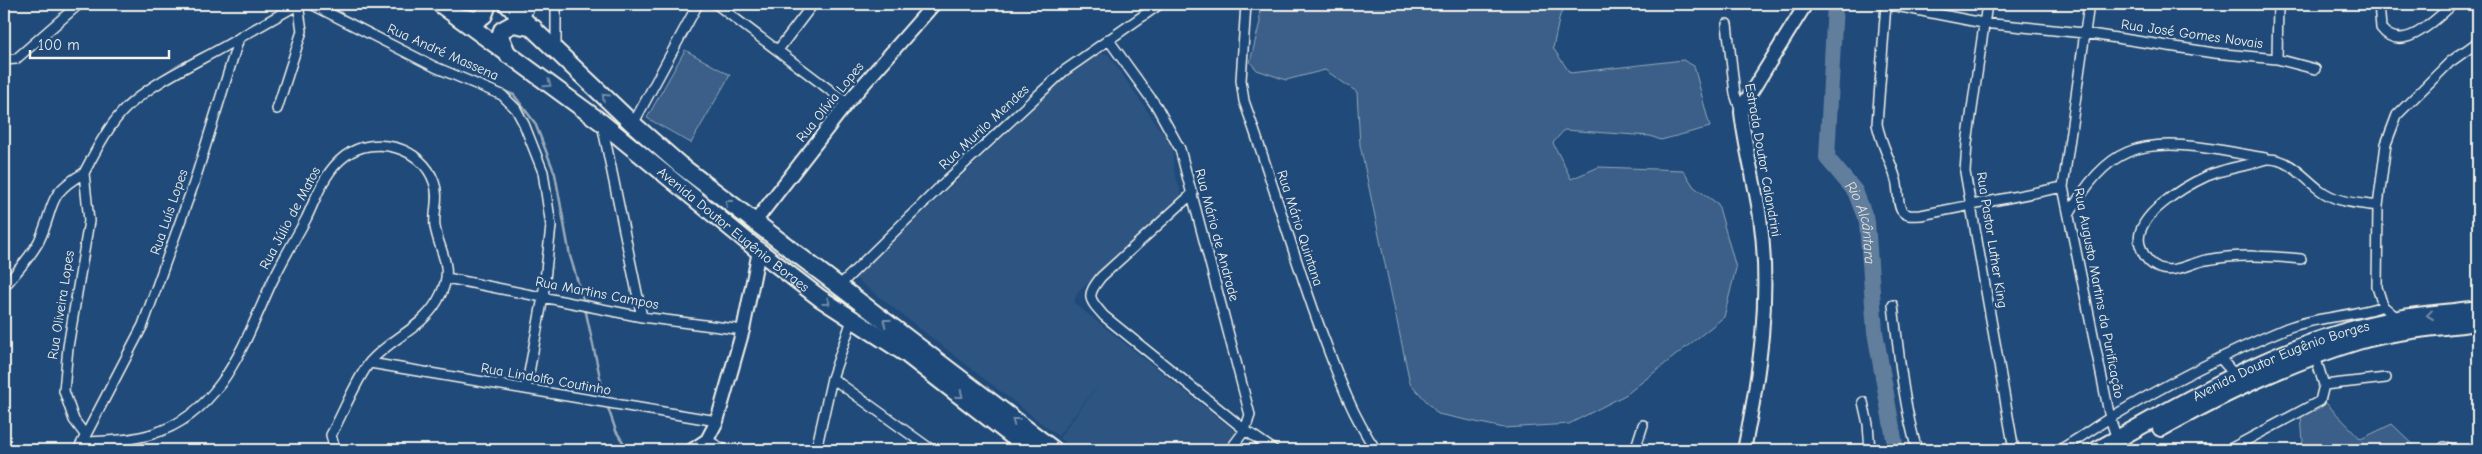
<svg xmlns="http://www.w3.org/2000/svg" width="2482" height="454" viewBox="0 0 2482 454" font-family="'Comic Neue',sans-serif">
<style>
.built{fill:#2d5581}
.green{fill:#3a5f88;stroke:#97a8b8}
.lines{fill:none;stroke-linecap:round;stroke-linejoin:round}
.stream{stroke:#9cacbb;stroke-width:2.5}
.river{stroke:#627e9d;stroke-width:16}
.street-casing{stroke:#f4f1e8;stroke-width:12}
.secondary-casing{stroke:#f4f1e8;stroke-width:16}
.highway-casing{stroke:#f4f1e8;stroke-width:20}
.street{stroke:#1f4a7a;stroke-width:9}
.secondary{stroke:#1f4a7a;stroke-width:12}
.highway{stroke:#1f4a7a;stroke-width:16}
.oneway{stroke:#748da6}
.labels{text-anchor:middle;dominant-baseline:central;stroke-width:5;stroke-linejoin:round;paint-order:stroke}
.street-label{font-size:14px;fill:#f4f1e8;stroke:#1f4a7a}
.water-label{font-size:15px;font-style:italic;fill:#dee0dd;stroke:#1f4a7a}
</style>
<rect width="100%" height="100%" fill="#1f4a7a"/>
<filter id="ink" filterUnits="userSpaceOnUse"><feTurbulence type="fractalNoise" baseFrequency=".02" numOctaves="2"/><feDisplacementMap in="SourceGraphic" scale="10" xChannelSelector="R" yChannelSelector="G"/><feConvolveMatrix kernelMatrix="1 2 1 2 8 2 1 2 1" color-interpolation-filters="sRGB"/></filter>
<g filter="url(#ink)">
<path class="built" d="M 1100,54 L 1108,54 L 1172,147 L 1174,170 L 1182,197 L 1077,293 L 1074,303 L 1236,432 L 1223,450 L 1077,450 L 1059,438 L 1104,377 L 1058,436 L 855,278 L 1082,62 Z"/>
<path class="green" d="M 1259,4 L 1567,4 L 1560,15 L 1553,48 L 1570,73 L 1683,60 L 1694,66 L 1710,127 L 1661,140 L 1650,136 L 1564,130 L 1553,143 L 1571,179 L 1599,167 L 1683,170 L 1694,187 L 1718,204 L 1736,268 L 1724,317 L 1627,394 L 1569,424 L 1504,428 L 1438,414 L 1410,383 L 1360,145 L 1357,92 L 1325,70 L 1286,80 L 1257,70 L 1250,62 L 1260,22 Z
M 685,50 L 730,75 L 691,143 L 647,118 Z
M 2325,402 L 2361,439 L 2392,424 L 2419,450 L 2296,450 L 2303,442 L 2301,416 Z"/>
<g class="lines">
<path class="stream" d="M 330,4 L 342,14 L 411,50
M 479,81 L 514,95 L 535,123 L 555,174 L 570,256 L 584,302
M 585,308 L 605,400
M 607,405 L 616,431 L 628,450"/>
<path class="river" id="s1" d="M 1835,4 L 1827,158 L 1855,191 L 1867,222 L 1875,332 L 1896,450"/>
<g class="street-casing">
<path id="street" d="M 311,4 L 435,67 L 502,95 L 516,109 L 524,124 L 543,172 L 551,226 L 543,297 L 526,389
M 716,4 L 847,103
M 1246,4 L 1241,80 L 1244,101 C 1272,179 1294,259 1323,336 C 1338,376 1352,415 1376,450
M 1886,4 L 1983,23 L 2084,33 L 2214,53 L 2277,59 L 2315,69
M 1886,4 L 1877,124 C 1881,144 1891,161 1896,180 C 1899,189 1897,205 1902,211 C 1907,217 1914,215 1921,215 L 2063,187
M 1987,4 L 1967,144 L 1965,172 L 2014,450
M 2089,4 L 2063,187 L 2110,418 L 2117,439
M 2379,4 L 2381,28 C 2402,56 2437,18 2453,4
M 556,6 L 556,49
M 524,18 L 531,4
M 1727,24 L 1735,94 L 1741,112
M 1108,39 L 1157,107 L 1180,149 L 1250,415 L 1245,430 L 1230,450
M 778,50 L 813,4
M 2277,59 L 2278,4
M 4,60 L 16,59 L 79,4
M 277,109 L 302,31 L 298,4
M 602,124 L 642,317
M 633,124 L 698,4
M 84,173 C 96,150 109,124 128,106 C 160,77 203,60 239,38
M 1193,193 L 1101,277 C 1086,296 1088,298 1104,316 L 1245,430 L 1274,450
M 2069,215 C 2082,191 2101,163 2128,152 C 2167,136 2226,152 2265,158
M 2301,259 C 2269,256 2238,254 2206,260 C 2192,263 2173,274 2159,268 C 2149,264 2143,255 2140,245 C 2132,217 2185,186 2207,176 C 2221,170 2236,167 2251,164 C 2256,162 2264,159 2269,159 C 2290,159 2305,179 2320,190 C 2337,203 2358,203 2378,206
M 447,278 L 642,317 L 743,330
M 839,286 L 945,182 L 1064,71 L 1160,4
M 4,287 C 16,272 30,258 39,241 C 56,205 45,195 84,173 L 89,221 L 68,347 L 64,391 L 74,420 L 86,436
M 1893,305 C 1899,353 1903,403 1917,450
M 2398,319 L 2383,306 L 2377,287 L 2378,206 L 2386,144 L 2397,115 L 2450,62 L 2478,42
M 2220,358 L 2234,374
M 370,363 L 717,421
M 832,378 L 932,450
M 2324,385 L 2386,378
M 1863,402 L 1868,424 L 1870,450
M 707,440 L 724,450
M 83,442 C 106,441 130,441 152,434 C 222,413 244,343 271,284 C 282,261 294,241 306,219 C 317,196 324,172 345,156 C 374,134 422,147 434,182 C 440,197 433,212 435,227 C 440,254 454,266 441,294 C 425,329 392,336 370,362 C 357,378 342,415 331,435 L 335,450
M 2444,447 L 2451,450
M 78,450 L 143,325 L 194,183 L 239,38 L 299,4
M 816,450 L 832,378 L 852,320
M 1635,450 L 1643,425
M 2059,450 C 2077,440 2093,428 2110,418 C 2166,384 2227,353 2287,328 C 2318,316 2352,317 2383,306
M 2228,450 L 2320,401 L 2324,385 L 2315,356"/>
</g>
<g class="secondary-casing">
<path id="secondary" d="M 754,223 L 847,103 L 934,4
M 692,450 L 707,440 L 717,421 L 743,330 L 759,251
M 1744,450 C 1760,373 1771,296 1760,217 C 1755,182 1745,148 1741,112 L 1745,102 L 1806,4"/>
</g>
<g class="highway-casing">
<g id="highway">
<path id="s2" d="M 440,4 L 601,122 L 759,251 L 820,298 L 905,353 L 1030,450"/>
<path d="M 507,4 L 633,124 L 680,165 L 1054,450"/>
<path d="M 458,17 L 477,20 L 484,15 L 488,4"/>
<path d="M 508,55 L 500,36 L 502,30 L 513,24 L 534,28"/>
<path d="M 2161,428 C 2224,393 2289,362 2358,341 C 2397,330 2439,327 2478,322"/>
<path id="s3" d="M 2097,450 C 2194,397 2289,338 2399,319 C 2425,314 2452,313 2478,309"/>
</g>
</g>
<use href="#street" class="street"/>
<use href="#secondary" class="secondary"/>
<use href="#highway" class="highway"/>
</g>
<defs><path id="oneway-chevron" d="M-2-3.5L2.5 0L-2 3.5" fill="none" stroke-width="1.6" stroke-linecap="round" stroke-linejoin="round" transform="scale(1.25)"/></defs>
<g class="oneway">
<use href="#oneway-chevron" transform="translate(548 84) rotate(35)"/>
<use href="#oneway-chevron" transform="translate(605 97) rotate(-136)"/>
<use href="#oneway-chevron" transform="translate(728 203) rotate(-142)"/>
<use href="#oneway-chevron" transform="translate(827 302) rotate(36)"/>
<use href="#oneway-chevron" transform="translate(2430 315) rotate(173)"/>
<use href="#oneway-chevron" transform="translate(886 322) rotate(-143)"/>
<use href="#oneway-chevron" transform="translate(960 395) rotate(38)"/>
<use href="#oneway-chevron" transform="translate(1015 421) rotate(-143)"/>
</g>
</g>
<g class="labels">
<g class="street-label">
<text transform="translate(2192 34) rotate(8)">Rua José Gomes Novais</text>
<text transform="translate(443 52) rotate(24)">Rua André Massena</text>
<text transform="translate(830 102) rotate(-51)">Rua Olívia Lopes</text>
<text transform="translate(984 127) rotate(-43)">Rua Murilo Mendes</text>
<text transform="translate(1763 160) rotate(80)">Estrada Doutor Calandrini</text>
<text transform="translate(169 212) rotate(-71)">Rua Luís Lopes</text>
<text transform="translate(290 218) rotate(-62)">Rua Júlio de Matos</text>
<text transform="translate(1300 228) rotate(72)">Rua Mário Quintana</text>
<text stroke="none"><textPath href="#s2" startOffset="370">Avenida Doutor Eugênio Borges</textPath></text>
<text transform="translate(1217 235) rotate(75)">Rua Mário de Andrade</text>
<text transform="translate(1992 240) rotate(81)">Rua Pastor Luther King</text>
<text transform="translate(597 293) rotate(11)">Rua Martins Campos</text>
<text transform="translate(2099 293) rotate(79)">Rua Augusto Martins da Purificação</text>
<text transform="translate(61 305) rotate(-81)">Rua Oliveira Lopes</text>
<text stroke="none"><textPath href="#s3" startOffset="205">Avenida Doutor Eugênio Borges</textPath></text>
<text transform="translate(546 379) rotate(10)">Rua Lindolfo Coutinho</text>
</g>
<g class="water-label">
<text stroke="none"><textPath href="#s1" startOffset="230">Rio Alcântara</textPath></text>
</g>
</g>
<rect width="2482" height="454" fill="none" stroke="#1f4a7a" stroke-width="20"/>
<rect x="10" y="10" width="2462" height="434" fill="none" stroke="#f4f1e8" stroke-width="2" filter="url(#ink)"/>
<path d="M30 50v8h139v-8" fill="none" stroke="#f4f1e8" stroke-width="2.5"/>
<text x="38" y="50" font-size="15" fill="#f4f1e8" stroke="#1f4a7a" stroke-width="4" paint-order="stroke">100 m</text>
</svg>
